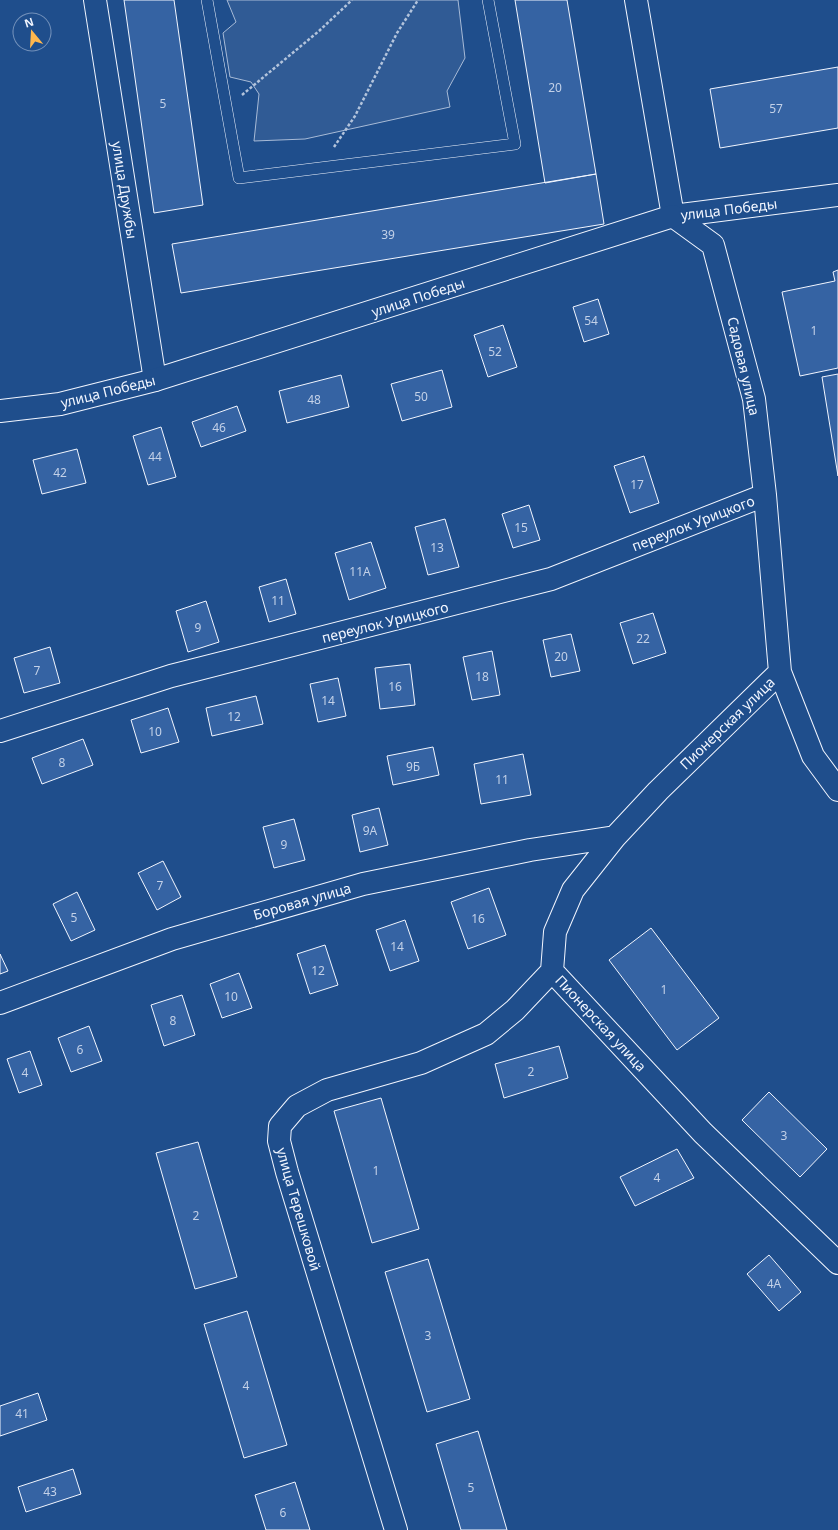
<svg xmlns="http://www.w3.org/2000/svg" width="838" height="1530" viewBox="0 0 838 1530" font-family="'Noto Sans',sans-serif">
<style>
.built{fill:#305b95;stroke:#a8bbd7}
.building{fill:#3563a3;stroke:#f2f6ff}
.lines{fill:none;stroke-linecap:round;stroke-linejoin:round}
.lane-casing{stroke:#f2f6ff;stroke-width:12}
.street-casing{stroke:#f2f6ff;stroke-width:24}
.secondary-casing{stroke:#f2f6ff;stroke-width:24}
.path{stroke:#b3c4dc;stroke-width:2.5;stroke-dasharray:3 2;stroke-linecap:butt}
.lane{stroke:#1f4e8c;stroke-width:11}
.street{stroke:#1f4e8c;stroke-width:22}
.secondary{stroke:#1f4e8c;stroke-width:22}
.labels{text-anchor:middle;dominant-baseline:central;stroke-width:3;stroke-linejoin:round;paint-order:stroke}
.number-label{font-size:12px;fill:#c3d1e8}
.street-label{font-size:14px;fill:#f2f6ff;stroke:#1f4e8c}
</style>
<rect width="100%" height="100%" fill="#1f4e8c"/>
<path class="built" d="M 227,0 L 458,0 L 465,58 L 447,91 L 450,107 L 305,139 L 254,141 L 259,94 L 251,82 L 230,77 L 223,33 L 236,22 Z"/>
<path class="building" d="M 124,0 L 174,0 L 203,205 L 154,213 Z
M 515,0 L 567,0 L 596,174 L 545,183 Z
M 838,67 L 838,128 L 720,148 L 710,89 Z
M 596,174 L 604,224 L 181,293 L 172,244 Z
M 838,270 L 838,368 L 800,376 L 782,292 L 835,281 L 833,272 Z
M 598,299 L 609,334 L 584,342 L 573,307 Z
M 503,325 L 517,367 L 488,377 L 474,335 Z
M 442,370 L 452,407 L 402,421 L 391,384 Z
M 838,374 L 838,476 L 822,377 Z
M 341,375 L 349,407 L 287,423 L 279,391 Z
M 237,406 L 246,431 L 201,447 L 192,422 Z
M 161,427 L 176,477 L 148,485 L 133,436 Z
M 77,449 L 86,483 L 42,494 L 33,460 Z
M 644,456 L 659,503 L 630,513 L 614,466 Z
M 529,505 L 540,540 L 513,548 L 502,514 Z
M 445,519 L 459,567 L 428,575 L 415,527 Z
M 371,542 L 386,588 L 349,600 L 335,553 Z
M 286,579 L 296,614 L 269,622 L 259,587 Z
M 206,601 L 219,642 L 188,652 L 176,611 Z
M 653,613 L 666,653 L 633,664 L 620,623 Z
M 571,634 L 580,671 L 551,677 L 543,640 Z
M 50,647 L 60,683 L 24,693 L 14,658 Z
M 492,651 L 500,695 L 472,700 L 463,657 Z
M 410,664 L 415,705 L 380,709 L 375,668 Z
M 338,678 L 346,716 L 318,722 L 310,684 Z
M 256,696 L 263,724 L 212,736 L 206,708 Z
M 168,708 L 179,742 L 141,753 L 131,720 Z
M 83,739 L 93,765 L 42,784 L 32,758 Z
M 433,747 L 439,775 L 393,785 L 387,756 Z
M 523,754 L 531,795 L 481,804 L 474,764 Z
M 379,808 L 388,845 L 360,852 L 352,815 Z
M 294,819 L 305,860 L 274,868 L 263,827 Z
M 163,861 L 181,897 L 157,910 L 138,873 Z
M 489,888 L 506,935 L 468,949 L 451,902 Z
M 77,892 L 95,930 L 71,941 L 53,904 Z
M 405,920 L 419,961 L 390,971 L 376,930 Z
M 651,928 L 719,1018 L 677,1050 L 609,960 Z
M 325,945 L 338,985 L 310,994 L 297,954 Z
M 0,954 L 8,971 L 0,974 Z
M 239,973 L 252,1008 L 222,1018 L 210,984 Z
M 182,995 L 195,1035 L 164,1046 L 151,1005 Z
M 89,1026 L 102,1061 L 71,1072 L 58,1038 Z
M 559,1046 L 568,1078 L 504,1098 L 495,1064 Z
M 30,1051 L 42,1085 L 19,1093 L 7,1059 Z
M 769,1092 L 827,1149 L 800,1177 L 742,1120 Z
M 381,1098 L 419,1229 L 372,1243 L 334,1111 Z
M 198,1142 L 237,1277 L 195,1289 L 156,1153 Z
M 677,1149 L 694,1178 L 635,1206 L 620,1177 Z
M 769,1255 L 801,1292 L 779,1311 L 747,1274 Z
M 428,1259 L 470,1399 L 427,1412 L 385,1272 Z
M 247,1311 L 287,1445 L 244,1458 L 204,1324 Z
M 38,1393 L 47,1420 L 0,1436 L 0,1406 Z
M 478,1431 L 507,1530 L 461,1530 L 436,1444 Z
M 73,1469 L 81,1494 L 26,1512 L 18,1487 Z
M 295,1482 L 310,1530 L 266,1530 L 255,1495 Z"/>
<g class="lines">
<g class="lane-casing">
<path id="lane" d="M 207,0 L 239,178 L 515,144 L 488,0"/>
</g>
<g class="street-casing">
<path id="street" d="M 95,0 L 155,380
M 636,0 L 673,216 L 713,245 L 754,399 L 765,495 L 780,672 L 813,756 L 838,790
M 673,216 L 838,195
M 780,672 L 658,791 L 615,837 L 573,890 L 555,932 L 552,971 L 703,1133 L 838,1263
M 0,731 L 171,676 L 551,579 L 765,495
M 0,1003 L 172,939 L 363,884 L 530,850 L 615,837
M 396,1530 L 287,1172 L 279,1141 L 280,1126 L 297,1106 L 327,1090 L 421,1063 L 486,1034 L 515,1010 L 552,971"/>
</g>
<g class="secondary-casing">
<path id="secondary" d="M 0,411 L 60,404 L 155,380 L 673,216"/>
</g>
<path class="path" d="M 242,95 L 319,31 L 352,0
M 334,147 L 355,116 L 397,33 L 418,0"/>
<use href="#lane" class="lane"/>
<use href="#street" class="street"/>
<use href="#secondary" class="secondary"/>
</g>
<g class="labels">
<g class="number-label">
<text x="555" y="87">20</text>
<text x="163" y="103">5</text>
<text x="776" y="108">57</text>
<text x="388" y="234">39</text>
<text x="591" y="320">54</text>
<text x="814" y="330">1</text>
<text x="495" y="351">52</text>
<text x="421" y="396">50</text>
<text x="314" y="399">48</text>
<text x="219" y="427">46</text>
<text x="155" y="456">44</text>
<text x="60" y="472">42</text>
<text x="637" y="484">17</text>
<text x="521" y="527">15</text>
<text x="437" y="547">13</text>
<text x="360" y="571">11А</text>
<text x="278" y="600">11</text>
<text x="198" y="627">9</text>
<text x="643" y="638">22</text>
<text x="561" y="656">20</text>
<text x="37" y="670">7</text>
<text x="482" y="676">18</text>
<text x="395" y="686">16</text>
<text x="328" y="700">14</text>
<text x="234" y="716">12</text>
<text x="155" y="731">10</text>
<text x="62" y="762">8</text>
<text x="413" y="766">9Б</text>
<text x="502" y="779">11</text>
<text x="370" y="830">9А</text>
<text x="284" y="844">9</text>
<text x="160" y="885">7</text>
<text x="74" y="917">5</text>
<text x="478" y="918">16</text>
<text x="397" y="946">14</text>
<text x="318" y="970">12</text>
<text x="664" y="989">1</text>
<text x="231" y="996">10</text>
<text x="173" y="1020">8</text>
<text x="80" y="1049">6</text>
<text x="531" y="1071">2</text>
<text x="25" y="1072">4</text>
<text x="784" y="1135">3</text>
<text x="376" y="1170">1</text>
<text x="657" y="1177">4</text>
<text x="196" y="1215">2</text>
<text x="774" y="1283">4А</text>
<text x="428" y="1335">3</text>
<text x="246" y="1385">4</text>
<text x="22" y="1413">41</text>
<text x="471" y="1487">5</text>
<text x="50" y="1491">43</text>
<text x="283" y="1512">6</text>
</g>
<g class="street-label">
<text transform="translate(125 190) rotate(81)">улица Дружбы</text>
<text transform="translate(729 209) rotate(-7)">улица Победы</text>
<text transform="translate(418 297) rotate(-18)">улица Победы</text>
<text transform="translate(744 366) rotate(77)">Садовая улица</text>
<text transform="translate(108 391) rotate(-14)">улица Победы</text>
<text transform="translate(693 523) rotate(-21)">переулок Урицкого</text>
<text transform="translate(385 622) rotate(-14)">переулок Урицкого</text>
<text transform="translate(727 723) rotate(-44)">Пионерская улица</text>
<text transform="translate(302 901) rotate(-16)">Боровая улица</text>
<text transform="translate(601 1023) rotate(47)">Пионерская улица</text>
<text transform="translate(299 1209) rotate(74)">улица Терешковой</text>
</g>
</g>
<g transform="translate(32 32) rotate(342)"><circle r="19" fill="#1f4e8c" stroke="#7391ba"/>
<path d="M0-3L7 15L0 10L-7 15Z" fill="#ffb74d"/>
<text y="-6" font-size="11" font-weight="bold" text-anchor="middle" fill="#f2f6ff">N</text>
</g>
</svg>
